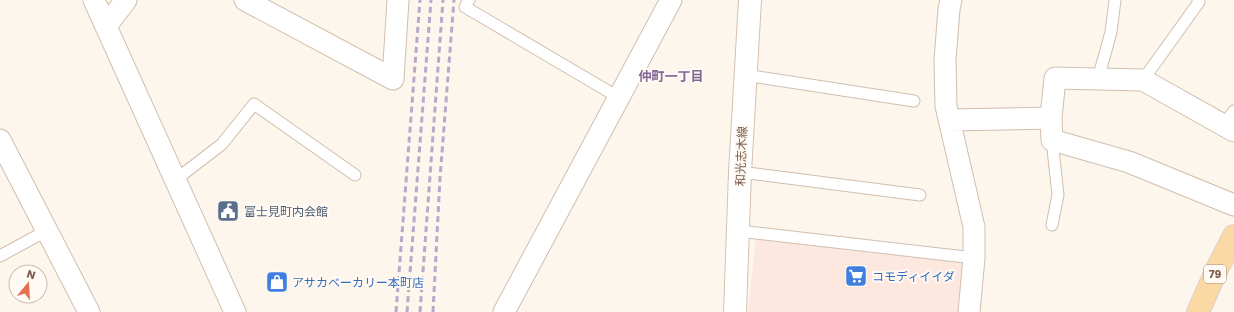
<svg xmlns="http://www.w3.org/2000/svg" width="1234" height="312" viewBox="0 0 1234 312" font-family="Poppins,'Noto Sans JP',sans-serif">
<style>
.commercial{fill:#fde8e0}
.lines{fill:none;stroke-linecap:round;stroke-linejoin:round}
.service-casing{stroke:#d1beb0;stroke-width:13}
.minor-casing{stroke:#d1beb0;stroke-width:23}
.secondary-casing{stroke:#d6c0b0;stroke-width:24}
.primary-casing{stroke:#dad1cd;stroke-width:24}
.service{stroke:#fff;stroke-width:11}
.minor{stroke:#fff;stroke-width:21}
.secondary{stroke:#fff;stroke-width:22}
.primary{stroke:#fbd9a5;stroke-width:22}
.rail{stroke:#b9a8c9;stroke-width:3;stroke-dasharray:6 4;stroke-linecap:butt}
.labels{text-anchor:middle;dominant-baseline:central;stroke-width:4;stroke-linejoin:round;paint-order:stroke}
.shield{fill:#fffaf3;stroke:#a28b7f;stroke-width:1}
.shield-label{font-size:11px;font-weight:bold;fill:#7a5c4d}
.street-label{font-size:12px;fill:#7a5c4d;stroke:#fffaf3}
.service-label{font-size:12px;fill:#4e5e75;stroke:#fffaf3;text-anchor:start}
.shop-label{font-size:12px;fill:#366cbe;stroke:#fffaf3;text-anchor:start}
.neighbourhood-label{font-size:13px;font-weight:bold;fill:#846695;stroke:#fffaf3}
</style>
<rect width="100%" height="100%" fill="#fdf6ec"/>
<path class="commercial" d="M 756,236 L 966,261 L 961,312 L 748,312 Z"/>
<g class="lines">
<g class="service-casing">
<path id="service" d="M 469,0 L 465,7 L 618,97
M 745,75 L 914,101
M 1098,79 L 1111,32 L 1115,0
M 1143,80 L 1199,2 L 1198,0
M 1223,125 L 1234,111
M 740,172 L 920,195
M 174,181 L 222,144 L 254,104 L 355,175
M 1052,225 L 1058,195 L 1052,140
M 739,231 L 974,258
M 0,256 L 46,231"/>
</g>
<g class="minor-casing">
<path id="minor" d="M 94,0 L 235,312
M 245,0 L 393,79 L 398,0
M 951,0 L 949,9 L 945,60 L 946,106 L 974,227 L 974,258 L 969,312
M 106,26 L 126,0
M 1051,118 L 1052,140 L 1129,162 L 1234,205
M 949,120 L 1051,118 L 1055,78 L 1143,80 L 1234,131
M 0,140 L 89,312
M 504,312 L 671,0"/>
</g>
<g class="secondary-casing">
<path id="secondary" d="M 735,312 L 740,172 L 750,0"/>
</g>
<g class="primary-casing">
<path id="primary" d="M 1198,312 L 1218,267 L 1234,236"/>
</g>
<use href="#service" class="service"/>
<use href="#minor" class="minor"/>
<use href="#secondary" class="secondary"/>
<use href="#primary" class="primary"/>
<path class="rail" d="M 396,312 L 420,0
M 407,312 L 431,0
M 420,312 L 443,0
M 433,312 L 440,178 L 454,0"/>
</g>
<defs>
<g id="civic-square" transform="scale(1.15)"><rect x="-9" y="-9" width="18" height="18" rx="4" fill="#5c6f8a" stroke="#fffaf3"/><path d="M-.6-6.5H3V-4.5H.6V-3L4-1V1h2V6H-6V1h2V-1L-.6-3ZM-1.2 2.5V6h2.4V2.5Z" fill="#fff"/></g>
<g id="supermarket-square" transform="scale(1.15)"><rect x="-9" y="-9" width="18" height="18" rx="4" fill="#3f7fe0" stroke="#fffaf3"/><path d="M-6-5.5h2.5l.6 2H6L4.5 2H-2.5L-4.4-4H-6ZM-1.5 3.2a1.3 1.3 0 1 0 .1 0ZM3 3.2a1.3 1.3 0 1 0 .1 0Z" fill="#fff"/></g>
<g id="shop-square" transform="scale(1.15)"><rect x="-9" y="-9" width="18" height="18" rx="4" fill="#3f7fe0" stroke="#fffaf3"/><path d="M-5-2.5h2.3a2.7 3.5 0 0 1 5.4 0H5L5.5 6h-11ZM-1.5-2.5h3a1.5 2.3 0 0 0-3 0Z" fill="#fff"/></g>
</defs>
<g fill-rule="evenodd">
<use href="#civic-square" x="228" y="211"/>
<use href="#supermarket-square" x="856" y="276"/>
<use href="#shop-square" x="277" y="282"/>
</g>
<g class="labels">
<rect class="shield" x="1204" y="265" width="22" height="18" rx="3"/>
<g class="shield-label">
<text x="1215" y="274">79</text>
</g>
<g class="street-label">
<text transform="translate(741 156) rotate(-88)">和光志木線</text>
</g>
<g class="service-label">
<text x="244" y="211">富士見町内会館</text>
</g>
<g class="shop-label">
<text x="872" y="276">コモディイイダ</text>
<text x="292" y="282">アサカベーカリー本町店</text>
</g>
<g class="neighbourhood-label">
<text x="671" y="76">仲町一丁目</text>
</g>
</g>
<g transform="translate(28 284) rotate(18)"><circle r="19" fill="#fffaf3" stroke="#cabbb1"/>
<path d="M0-3L7 15L0 10L-7 15Z" fill="#e76f51"/>
<text y="-6" font-size="11" font-weight="bold" text-anchor="middle" fill="#7a5c4d">N</text>
</g>
</svg>
